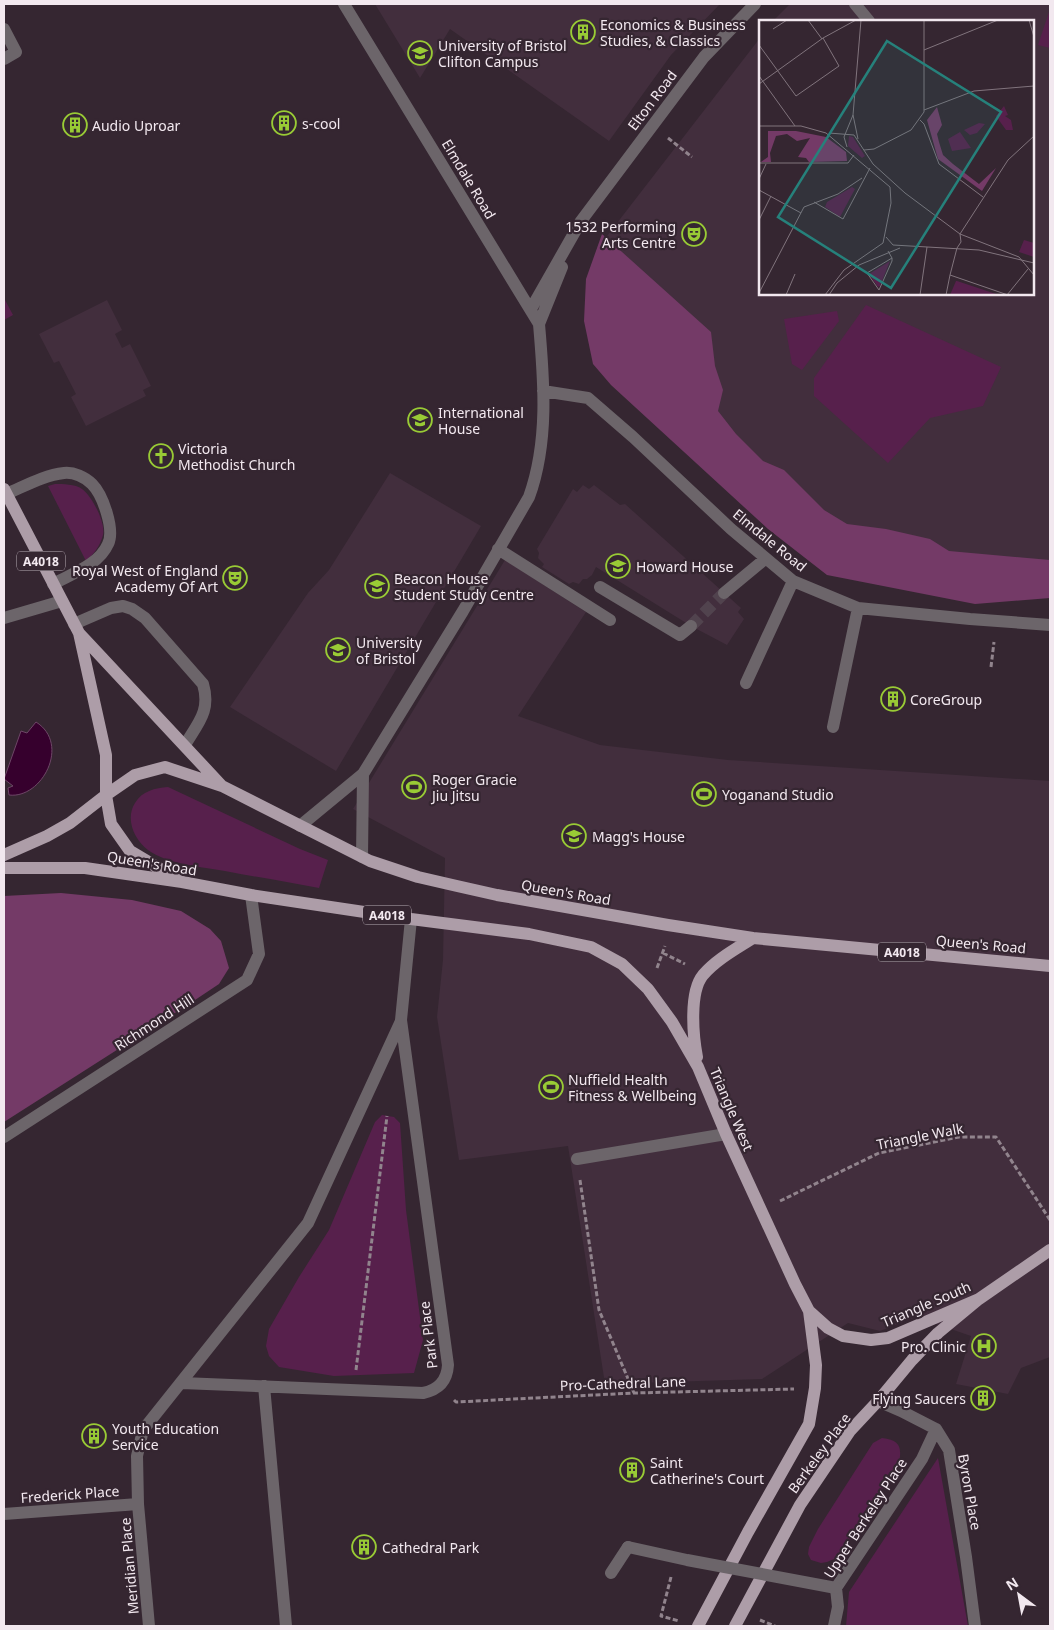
<svg xmlns="http://www.w3.org/2000/svg" width="1054" height="1630" viewBox="0 0 1054 1630" font-family="'Noto Sans',sans-serif">
<style>
.built{fill:#422e3d}
.green{fill:#57204c}
.forest{fill:#743a67}
.water{fill:#36002d;stroke:#6e4667}
.lines{fill:none;stroke-linecap:round;stroke-linejoin:round}
.minor-tunnel{stroke:#51434e;stroke-width:12;stroke-dasharray:12 6;stroke-linecap:butt}
.path{stroke:#91848d;stroke-width:3;stroke-dasharray:5 2.5;stroke-linecap:butt}
.minor{stroke:#6c656a;stroke-width:12}
.major{stroke:#ad9da8;stroke-width:12}
.minor-bridge{stroke:#6c656a;stroke-width:12}
.labels{text-anchor:middle;dominant-baseline:central;stroke-width:4.5;stroke-linejoin:round;paint-order:stroke}
.shield{fill:#352631;stroke:#b9aeb6;stroke-width:1}
.shield-label{font-size:12px;font-weight:bold;fill:#f2e8ef}
.poi-label{font-size:14px;fill:#f2e8ef;stroke:#352631;text-anchor:start}
.street-label{font-size:14px;fill:#f2e8ef;stroke:#352631}
.inset-road{fill:none;stroke:#81747d;stroke-width:1}
.view{fill:#26817b;fill-opacity:0.15;stroke:#26817b;stroke-width:2.5}
.inset-edge{fill:none;stroke:#f2e8ef;stroke-width:2.5}
</style>
<rect width="100%" height="100%" fill="#352631"/>
<path class="built" d="M 375,4 L 720,4 L 671,55 L 609,141 L 450,29 L 420,78 Z
M 790,4 L 1050,4 L 1050,587 L 752,505 L 600,245 L 760,38 L 760,294 L 1033,294 L 1033,21 L 773,21 Z
M 107,300 L 122,330 L 115,334 L 122,348 L 130,344 L 151,386 L 143,390 L 146,396 L 86,426 L 71,397 L 76,394 L 59,361 L 54,363 L 39,334 Z
M 390,473 L 481,526 L 336,771 L 230,707 L 308,593 L 329,570 Z
M 583,485 L 589,489 L 594,485 L 620,505 L 625,504 L 741,608 L 738,612 L 744,619 L 727,645 L 691,626 L 596,567 L 592,575 L 587,579 L 583,579 L 579,584 L 573,582 L 569,584 L 542,567 L 544,564 L 538,558 L 539,553 L 537,549 L 573,489 L 577,492 Z
M 505,560 L 586,612 L 518,716 L 600,745 L 728,760 L 1050,781 L 1050,1357 L 1021,1368 L 1008,1394 L 956,1384 L 971,1336 L 916,1317 L 880,1331 L 848,1323 L 762,1379 L 605,1384 L 568,1146 L 459,1160 L 437,1017 L 443,960 L 445,858 L 353,809 Z"/>
<path class="green" d="M 1050,9 L 1050,48 L 1038,45 Z
M 4,298 L 13,315 L 4,320 Z
M 866,305 L 1001,367 L 983,406 L 930,418 L 888,463 L 814,396 L 814,378 Z
M 837,311 L 839,321 L 802,370 L 792,364 L 784,319 Z
M 55,484 C 63,484 75,484 82,489 C 92,496 106,523 103,535 C 100,546 94,554 86,561 L 48,486 Z
M 168,787 L 300,849 L 328,860 L 319,888 C 288,882 256,877 225,871 C 202,867 167,864 148,850 C 134,839 125,819 135,803 C 142,791 155,788 168,787 Z
M 382,1115 L 394,1117 L 400,1123 L 406,1210 L 423,1340 L 414,1373 L 334,1376 L 279,1367 L 269,1356 L 266,1346 L 269,1329 L 299,1277 L 329,1230 L 375,1122 Z
M 882,1438 C 900,1440 902,1447 899,1463 L 848,1543 L 834,1559 L 827,1562 L 821,1563 L 811,1560 L 808,1554 L 809,1547 L 818,1529 L 873,1443 Z
M 938,1458 L 968,1626 L 846,1626 L 849,1592 Z"/>
<path class="forest" d="M 602,234 L 711,332 L 715,366 L 723,390 L 718,411 L 736,434 L 763,461 L 784,470 L 824,510 L 847,524 L 886,529 L 930,539 L 949,551 L 1050,560 L 1050,598 L 975,604 L 827,575 L 768,529 L 611,385 L 593,364 L 584,321 L 586,279 Z
M 61,893 L 132,900 L 181,911 L 210,929 L 221,941 L 229,968 L 219,984 L 192,1002 L 4,1122 L 4,896 Z"/>
<path class="water" d="M 36,722 C 71,744 42,799 9,795 L 8,788 L 13,786 L 4,779 L 21,731 L 27,733 Z"/>
<g class="lines">
<path class="minor-tunnel" d="M 691,626 L 724,593"/>
<path class="path" d="M 668,138 L 692,157
M 991,667 L 994,642
M 663,953 L 685,964
M 657,968 L 665,946
M 580,1180 L 599,1310 L 634,1393
M 780,1201 L 879,1153 L 959,1137 L 996,1137 L 1050,1220
M 356,1370 L 387,1116
M 454,1400 L 456,1402 L 634,1393 L 794,1389
M 671,1577 L 661,1616 L 679,1621
M 760,1620 L 775,1626"/>
<path class="minor" d="M 855,4 L 869,21
M 4,29 L 16,52 L 4,59
M 531,309 L 581,221 L 704,57 L 755,4
M 539,324 L 562,267
M 543,391 L 588,398 L 633,437 L 731,529 L 793,581 L 858,608 L 970,619 L 1050,625
M 6,494 C 25,486 44,475 64,473 C 74,472 85,477 92,484 C 103,495 115,530 108,544 C 99,565 71,574 53,584
M 498,549 L 610,620
M 600,587 L 680,635 L 691,626
M 724,593 L 765,559
M 4,618 L 62,601
M 74,624 L 111,608 L 123,606 L 132,609 L 145,618 L 203,684 C 211,711 198,723 185,745
M 746,683 L 793,581
M 833,727 L 858,608
M 300,826 L 363,774 L 463,611 L 529,497 C 549,442 544,381 539,324 L 344,4
M 362,857 L 363,774
M 4,1137 L 247,980 L 259,954 L 251,895
M 577,1159 L 726,1134
M 182,1383 L 423,1393 C 438,1390 447,1381 448,1365 L 401,1020 L 411,919
M 264,1386 L 286,1626
M 878,1401 L 901,1411 L 936,1429 L 949,1450 L 966,1557 L 975,1626
M 4,1514 L 138,1504
M 611,1573 L 628,1547
M 149,1626 L 138,1504 L 137,1456 L 143,1430 L 308,1223 L 401,1021
M 834,1626 L 838,1607 L 836,1588 L 922,1459 L 936,1429"/>
<path class="major" d="M 4,489 L 79,633 L 221,785
M 79,633 L 106,755 L 106,795 L 111,824 L 130,851 L 177,879
M 4,855 L 47,836 L 70,823 L 106,795 L 135,775 L 165,767 L 222,786 L 370,861 L 418,877 L 457,886 L 497,895 L 668,925 L 753,938 L 1050,966
M 4,868 L 85,868 L 182,882 L 251,895 L 411,919 L 529,934 L 591,947 L 622,964 L 648,989 L 672,1022 L 698,1067 L 726,1134 L 795,1284 L 809,1311 L 816,1365 L 815,1388 L 809,1424 L 748,1532 L 698,1626
M 697,1057 C 693,1036 689,992 703,975 C 717,959 736,949 753,938
M 809,1311 L 828,1328 L 843,1336 L 871,1340 L 888,1338 L 979,1299 L 1050,1250
M 735,1626 L 800,1505 L 850,1431 L 878,1401 L 912,1360 L 938,1333 L 979,1299"/>
<path class="minor-bridge" d="M 628,1547 L 687,1560 L 836,1588"/>
</g>
<defs>
<g id="building-ring" transform="scale(1.25)"><circle r="9.5" fill="#352631" stroke="#99cb35" stroke-width="1.5"/><path d="M-4-6H4V6H1V3H-1V6H-4ZM-2.5-4.3h1.7v1.8h-1.7ZM.8-4.3h1.7v1.8H.8ZM-2.5-1h1.7V.8h-1.7ZM.8-1h1.7V.8H.8Z" fill="#99cb35"/></g>
<g id="university-ring" transform="scale(1.25)"><circle r="9.5" fill="#352631" stroke="#99cb35" stroke-width="1.5"/><path d="M0-5L7-2L0 1L-7-2ZM-4 1L0 2.5L4 1V4Q0 6-4 4Z" fill="#99cb35"/></g>
<g id="theatre-ring" transform="scale(1.25)"><circle r="9.5" fill="#352631" stroke="#99cb35" stroke-width="1.5"/><path d="M-5-5.5Q0-4 5-5.5V0Q5 5 0 6Q-5 5-5 0ZM-3.3-2.5H-1v1.5H-3.3ZM1-2.5H3.3v1.5H1ZM-2.8 1Q0 5.5 2.8 1Z" fill="#99cb35"/></g>
<g id="church-ring" transform="scale(1.25)"><circle r="9.5" fill="#352631" stroke="#99cb35" stroke-width="1.5"/><path d="M-1.2-6h2.4v3.5h3.3v2.4h-3.3V6h-2.4V-.1h-3.3v-2.4h3.3Z" fill="#99cb35"/></g>
<g id="stadium-ring" transform="scale(1.25)"><circle r="9.5" fill="#352631" stroke="#99cb35" stroke-width="1.5"/><path d="M0-5a6.5 5 0 1 0 0 10a6.5 5 0 1 0 0-10ZM-3.5-1.8h7v3.6h-7Z" fill="#99cb35"/></g>
<g id="hospital-ring" transform="scale(1.25)"><circle r="9.5" fill="#352631" stroke="#99cb35" stroke-width="1.5"/><path d="M-5-5h3v3.5h4V-5h3V5h-3V1.5h-4V5h-3Z" fill="#99cb35"/></g>
</defs>
<g fill-rule="evenodd">
<use href="#building-ring" x="583" y="32"/>
<use href="#university-ring" x="420" y="53"/>
<use href="#building-ring" x="284" y="123"/>
<use href="#building-ring" x="75" y="125"/>
<use href="#theatre-ring" x="694" y="234"/>
<use href="#university-ring" x="420" y="420"/>
<use href="#church-ring" x="161" y="456"/>
<use href="#university-ring" x="618" y="566"/>
<use href="#theatre-ring" x="235" y="578"/>
<use href="#university-ring" x="377" y="586"/>
<use href="#university-ring" x="338" y="650"/>
<use href="#building-ring" x="893" y="699"/>
<use href="#stadium-ring" x="414" y="787"/>
<use href="#stadium-ring" x="704" y="794"/>
<use href="#university-ring" x="574" y="836"/>
<use href="#stadium-ring" x="551" y="1087"/>
<use href="#hospital-ring" x="984" y="1346"/>
<use href="#building-ring" x="983" y="1398"/>
<use href="#building-ring" x="94" y="1436"/>
<use href="#building-ring" x="632" y="1470"/>
<use href="#building-ring" x="364" y="1547"/>
</g>
<g class="labels">
<g class="shield">
<rect x="17" y="551.5" width="48" height="19" rx="4"/>
<rect x="363" y="905.5" width="48" height="19" rx="4"/>
<rect x="878" y="942.5" width="48" height="19" rx="4"/>
</g>
<g class="shield-label">
<text x="41" y="561">A4018</text>
<text x="387" y="915">A4018</text>
<text x="902" y="952">A4018</text>
</g>
<g class="poi-label">
<text x="600" y="24">Economics &amp; Business<tspan x="600" dy="16">Studies, &amp; Classics</tspan></text>
<text x="438" y="45">University of Bristol<tspan x="438" dy="16">Clifton Campus</tspan></text>
<text x="302" y="123">s-cool</text>
<text x="92" y="125">Audio Uproar</text>
<text x="676" y="226" text-anchor="end">1532 Performing<tspan x="676" dy="16">Arts Centre</tspan></text>
<text x="438" y="412">International<tspan x="438" dy="16">House</tspan></text>
<text x="178" y="448">Victoria<tspan x="178" dy="16">Methodist Church</tspan></text>
<text x="636" y="566">Howard House</text>
<text x="218" y="570" text-anchor="end">Royal West of England<tspan x="218" dy="16">Academy Of Art</tspan></text>
<text x="394" y="578">Beacon House<tspan x="394" dy="16">Student Study Centre</tspan></text>
<text x="356" y="642">University<tspan x="356" dy="16">of Bristol</tspan></text>
<text x="910" y="699">CoreGroup</text>
<text x="432" y="779">Roger Gracie<tspan x="432" dy="16">Jiu Jitsu</tspan></text>
<text x="722" y="794">Yoganand Studio</text>
<text x="592" y="836">Magg's House</text>
<text x="568" y="1079">Nuffield Health<tspan x="568" dy="16">Fitness &amp; Wellbeing</tspan></text>
<text x="966" y="1346" text-anchor="end">Pro. Clinic</text>
<text x="966" y="1398" text-anchor="end">Flying Saucers</text>
<text x="112" y="1428">Youth Education<tspan x="112" dy="16">Service</tspan></text>
<text x="650" y="1462">Saint<tspan x="650" dy="16">Catherine's Court</tspan></text>
<text x="382" y="1547">Cathedral Park</text>
</g>
<g class="street-label">
<text transform="translate(652 100) rotate(-53)">Elton Road</text>
<text transform="translate(469 179) rotate(59)">Elmdale Road</text>
<text transform="translate(770 540) rotate(39)">Elmdale Road</text>
<text transform="translate(152 863) rotate(9)">Queen's Road</text>
<text transform="translate(566 892) rotate(10)">Queen's Road</text>
<text transform="translate(981 944) rotate(5)">Queen's Road</text>
<text transform="translate(154 1022) rotate(-33)">Richmond Hill</text>
<text transform="translate(732 1109) rotate(67)">Triangle West</text>
<text transform="translate(920 1136) rotate(-11)">Triangle Walk</text>
<text transform="translate(926 1304) rotate(-23)">Triangle South</text>
<text transform="translate(428 1335) rotate(-97)">Park Place</text>
<text transform="translate(623 1383) rotate(-2)">Pro-Cathedral Lane</text>
<text transform="translate(819 1453) rotate(-54)">Berkeley Place</text>
<text transform="translate(970 1492) rotate(80)">Byron Place</text>
<text transform="translate(70 1494) rotate(-4)">Frederick Place</text>
<text transform="translate(865 1518) rotate(-57)">Upper Berkeley Place</text>
<text transform="translate(129 1566) rotate(-95)">Meridian Place</text>
</g>
</g>
<g transform="translate(759 20)">
<rect width="275" height="275" fill="#352631"/>
<path d="M 245,86 L 249,95 L 246,96 L 252,100 L 254,110 L 247,110 L 237,96 ZM 220,103 L 226,104 L 218,113 L 211,115 L 205,110 ZM 201,112 L 212,128 L 193,131 L 189,119 ZM 90,116 L 94,117 L 106,136 L 103,138 L 89,126 ZM 93,167 L 96,169 L 81,197 L 66,187 L 68,182 ZM 265,220 L 275,223 L 275,237 L 260,232 ZM 131,241 L 121,266 L 119,267 L 110,254 ZM 197,261 L 198,261 L 240,275 L 191,275 Z" fill="#57204c"/>
<path d="M 178,87 L 183,105 L 178,114 L 180,122 L 184,135 L 194,144 L 220,164 L 237,148 L 223,171 L 179,139 L 168,100 ZM 9,111 L 37,111 L 67,117 L 87,132 L 88,141 L 50,142 L 47,138 L 39,137 L 51,118 L 38,121 L 28,114 L 17,116 L 11,133 L 12,142 L 2,142 L 9,137 Z" fill="#743a67"/>
<path class="inset-road" d="M 49,0 L 63,19M 270,0 L 275,17M 14,9 L 28,0M 0,25 L 37,76 L 80,46 L 64,18M 165,30 L 239,0M 0,56 L 36,106M 0,64 L 64,18 L 97,0M 165,90 L 215,71 L 275,66M 161,100 L 165,104 L 180,144 L 224,177M 0,106 L 42,106 L 67,113 L 131,167 L 132,183 L 124,223 L 85,250 L 66,275M 70,113 L 95,115 L 114,144 L 146,173 L 201,214 L 260,237 L 275,255M 99,119 L 94,95 L 102,0M 88,127 L 85,117 L 94,95M 105,130 L 115,129 L 152,110 L 165,92 L 165,0M 0,143 L 89,143 L 95,135M 0,159 L 7,144M 0,170 L 42,193M 55,182 L 84,199 L 111,148M 0,200 L 12,176M 201,214 L 249,140 L 275,116M 127,217 L 134,225 L 220,230 L 275,243M 198,228 L 202,222 L 201,214M 129,231 L 133,238 L 133,241 L 120,270 L 108,253 L 133,238M 191,255 L 198,228M 0,273 L 45,187 L 79,174 L 103,158M 27,275 L 36,254M 70,275 L 78,263 L 100,245 L 141,228M 161,275 L 168,227M 187,275 L 191,255 L 249,275M 248,275 L 269,249"/>
<path class="view" d="M 128,21 L 242,92 L 132,268 L 19,197 Z"/>
<rect width="275" height="275" class="inset-edge"/>
</g>
<rect width="1054" height="1630" fill="none" stroke="#f2e8ef" stroke-width="10"/>
<g transform="translate(1019 1595) rotate(328)" stroke="#352631" stroke-width="4" paint-order="stroke">
<path d="M0-4L9 19L0 12L-9 19Z" fill="#f2e8ef"/>
<text y="-8" font-size="14" font-weight="bold" text-anchor="middle" fill="#f2e8ef">N</text>
</g>
</svg>
